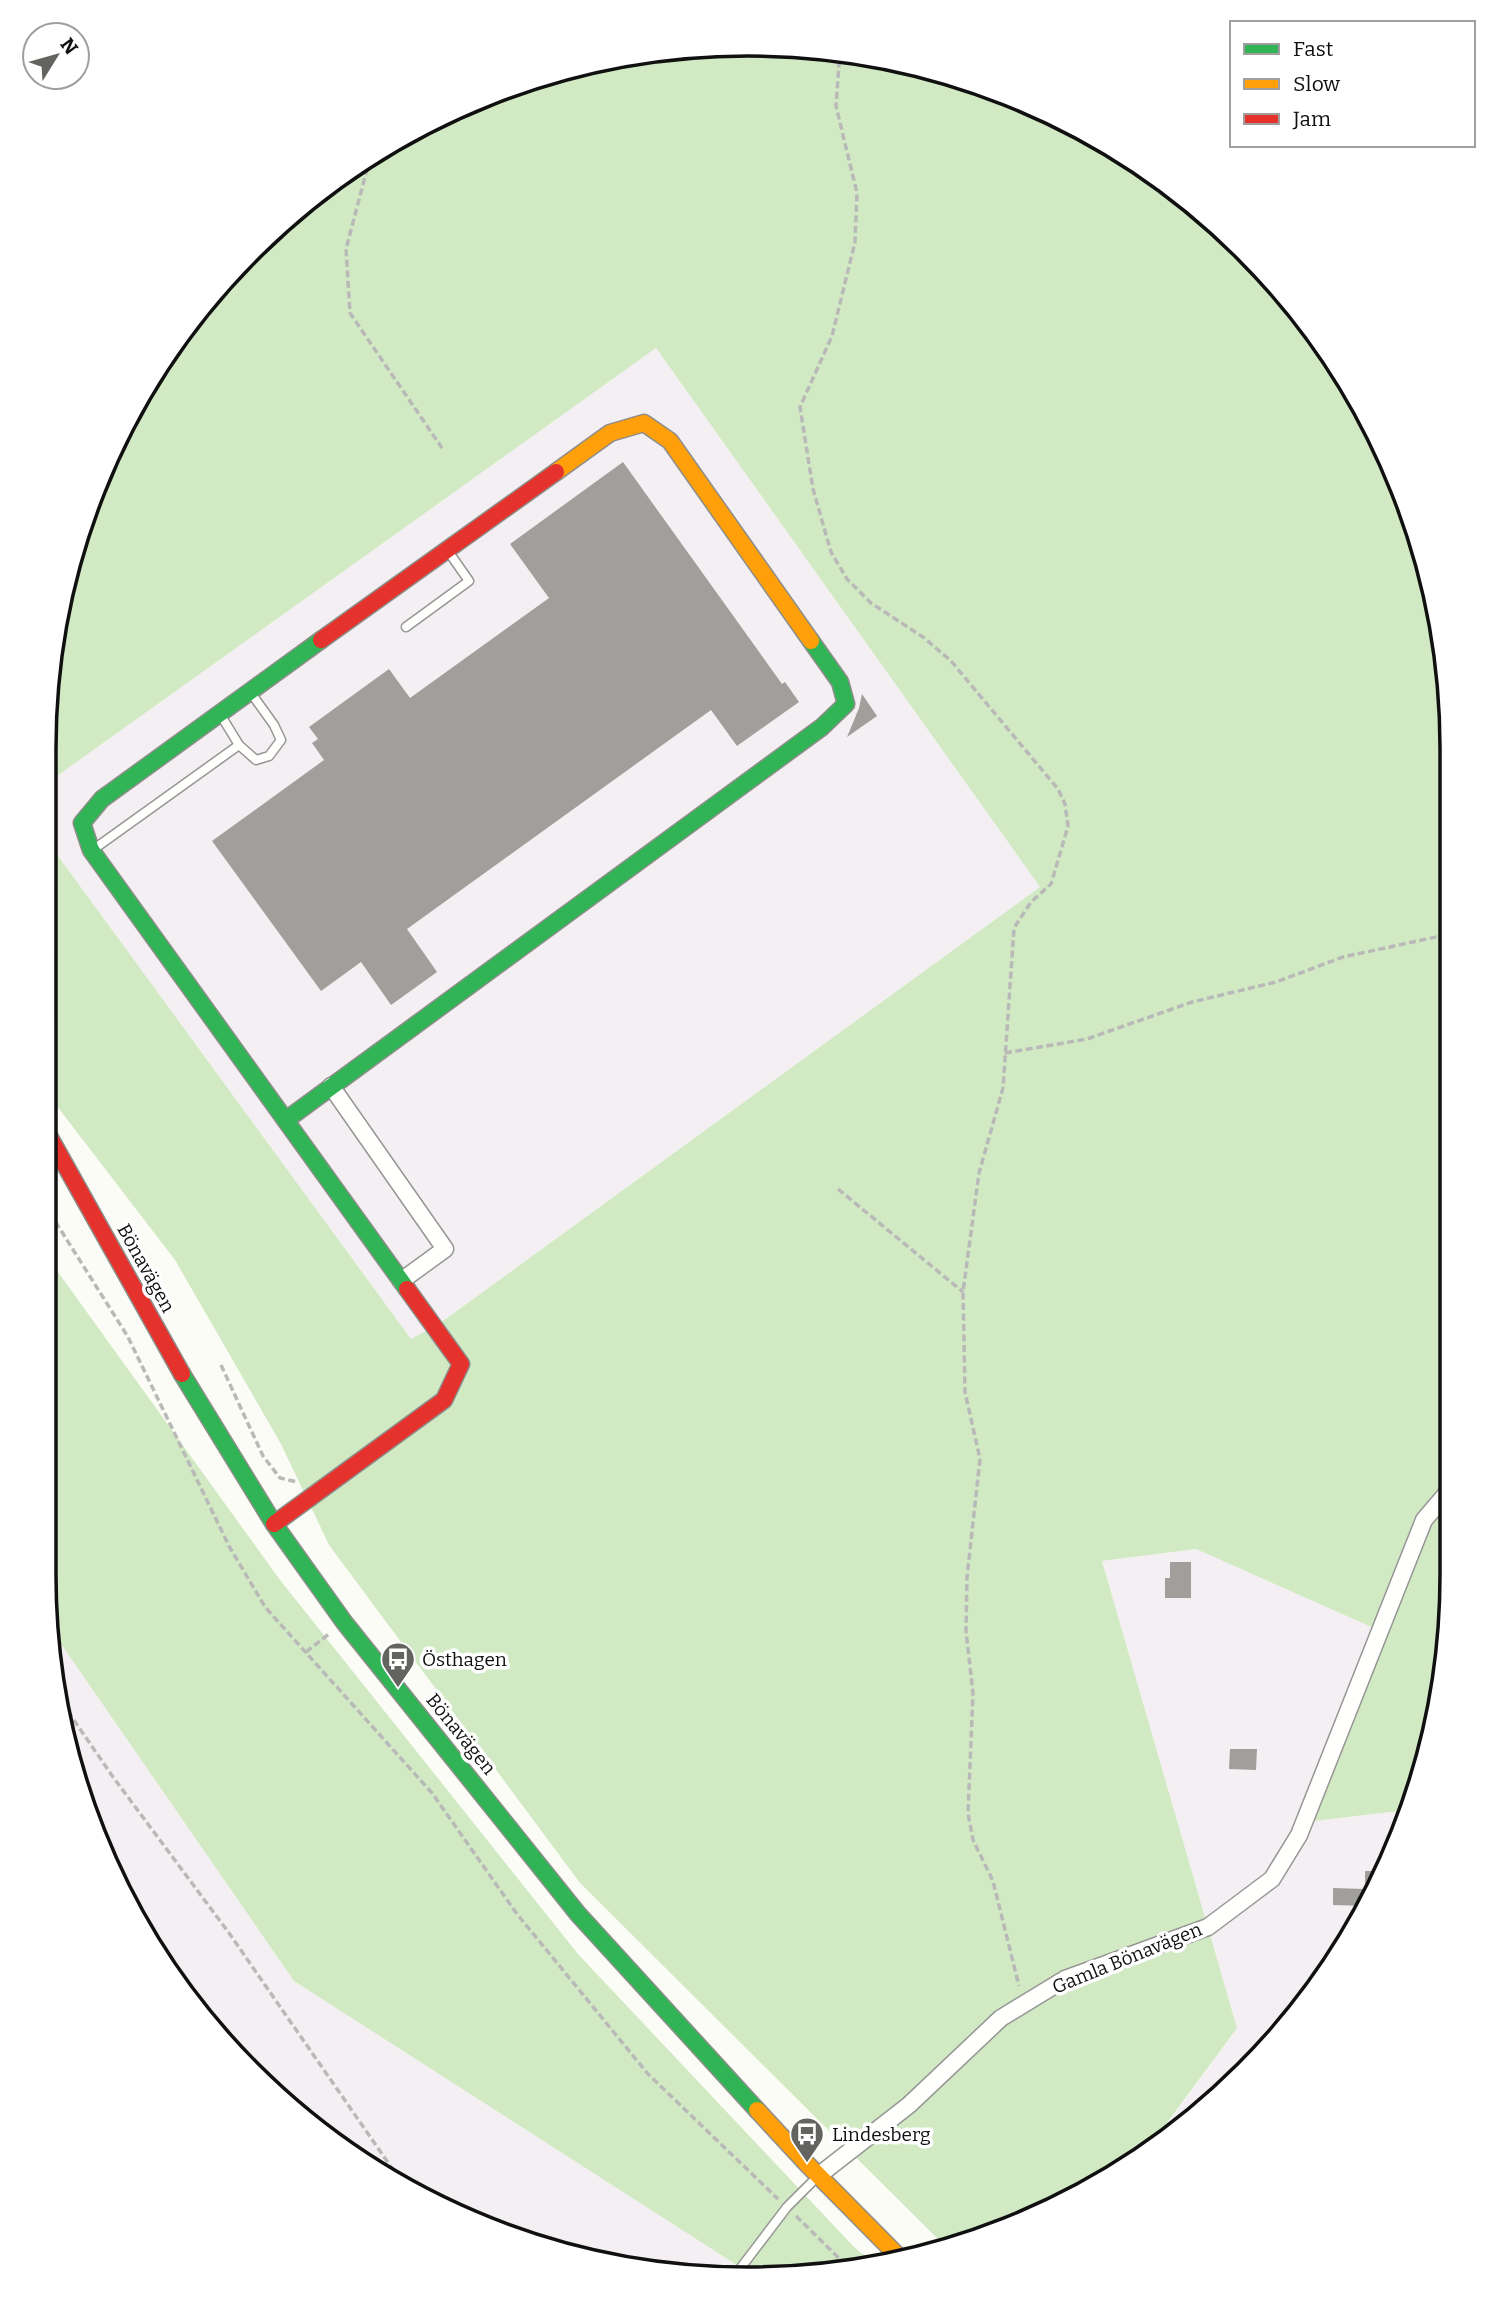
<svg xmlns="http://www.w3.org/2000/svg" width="1496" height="2323" viewBox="0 0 1496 2323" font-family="Bitter,serif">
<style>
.industrial{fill:#f4eff2}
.forest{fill:#d1eac4}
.building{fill:#a09f9b}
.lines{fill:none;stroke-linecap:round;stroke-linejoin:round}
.lane-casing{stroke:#969694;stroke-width:11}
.street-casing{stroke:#969694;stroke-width:19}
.fast-casing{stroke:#8d8d8a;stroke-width:19}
.slow-casing{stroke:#8d8d8a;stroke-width:19}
.jam-casing{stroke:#8d8d8a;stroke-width:19}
.path{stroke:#b9b9b8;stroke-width:3.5;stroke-dasharray:7 3.5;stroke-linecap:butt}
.lane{stroke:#fffffe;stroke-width:8}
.street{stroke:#fffffe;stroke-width:16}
.fast{stroke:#30b455;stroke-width:16}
.slow{stroke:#ff9f0a;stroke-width:16}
.jam{stroke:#e5322d;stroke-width:16}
.labels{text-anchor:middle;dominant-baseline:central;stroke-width:7;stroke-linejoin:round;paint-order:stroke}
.street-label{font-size:19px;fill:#101010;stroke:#fff}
.poi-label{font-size:19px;fill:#101010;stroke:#fff;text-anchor:start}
.rim{fill:none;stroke:#101010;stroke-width:3.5}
</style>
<rect width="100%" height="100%" fill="#fcfcf6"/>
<path class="industrial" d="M 656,348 L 1040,887 L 436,1326 L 411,1339 L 50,845 L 50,781 Z
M 1196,1549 L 1376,1629 L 1296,1823 L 1408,1810 L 1398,1845 L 1358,1927 L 1278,2039 L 1145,2155 L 1237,2028 L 1102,1561 Z
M 50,1628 L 294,1981 L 757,2278 L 748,2279 L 611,2266 L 521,2242 L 396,2185 L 320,2134 L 250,2073 L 163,1967 L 81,1801 L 50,1667 Z"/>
<path class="forest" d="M 702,45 L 840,50 L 974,81 L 1100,138 L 1212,218 L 1306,319 L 1380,437 L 1428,566 L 1451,702 L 1446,1667 L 1408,1810 L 1296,1823 L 1376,1629 L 1196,1549 L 1102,1561 L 1237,2028 L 1139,2161 L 1059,2207 L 948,2249 L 580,1883 L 329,1545 L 281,1444 L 175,1260 L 50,1097 L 50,845 L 411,1339 L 436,1326 L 1040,887 L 656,348 L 50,781 L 50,656 L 68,565 L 116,437 L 218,284 L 319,190 L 436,117 L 565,68 Z
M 50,1261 L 280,1580 L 578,1954 L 853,2246 L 873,2263 L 757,2278 L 294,1981 L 50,1628 Z"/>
<path class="building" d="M 623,462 L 782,684 L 785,682 L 799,702 L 737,746 L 711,710 L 407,929 L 437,972 L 391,1005 L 361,962 L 321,991 L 212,841 L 324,760 L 312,743 L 318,739 L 309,727 L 389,669 L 410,698 L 549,598 L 510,544 Z
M 862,694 L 877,716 L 847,737 L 859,708 Z
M 1170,1562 L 1191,1562 L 1191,1598 L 1165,1598 L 1165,1578 L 1170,1578 Z
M 1230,1749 L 1257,1749 L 1256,1770 L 1229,1769 Z
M 1365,1871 L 1386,1871 L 1365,1912 L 1365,1906 L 1333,1905 L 1333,1888 L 1365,1889 Z"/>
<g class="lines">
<g class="lane-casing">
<path id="lane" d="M 406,627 L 469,581 L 448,551
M 239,745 L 256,760 L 269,756 L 281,740 L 274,725 L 251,693
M 94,849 L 239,745 L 220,714
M 733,2278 L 787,2207 L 816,2178"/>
</g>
<g class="street-casing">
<path id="street" d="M 331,1086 L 445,1249 L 401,1281
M 818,2176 L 909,2105 L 1001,2018 L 1065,1979 L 1208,1927 L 1272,1879 L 1299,1835 L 1424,1520 L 1447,1493"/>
</g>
<g class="fast-casing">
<path id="fast" d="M 321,640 L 102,799 L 82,823 L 91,850 L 407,1289
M 286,1120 L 822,727 L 846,704 L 840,682 L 811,641
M 182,1374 L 274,1524 L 344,1622 L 578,1914 L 757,2110"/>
</g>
<g class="slow-casing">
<path id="slow" d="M 556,472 L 610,433 L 644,423 L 670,441 L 811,641
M 757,2110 L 807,2164 L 901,2259"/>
</g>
<g class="jam-casing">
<path id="jam" d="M 321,640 L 556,472
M 50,1138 L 182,1374
M 274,1524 L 444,1400 L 461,1364 L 407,1289"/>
</g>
<path class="path" d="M 840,50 L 836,106 L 857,193 L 855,242 L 832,336 L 800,407 L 813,489 L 831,552 L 847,579 L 871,603 L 923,637 L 951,661 L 1058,789 L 1065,804 L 1068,826 L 1051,884 L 1031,902 L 1014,928 L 1003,1088 L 979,1173 L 963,1292 L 965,1392 L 980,1459 L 967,1577 L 966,1631 L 973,1693 L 968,1813 L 973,1840 L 993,1881 L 1019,1986
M 370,158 L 346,249 L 350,313 L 442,448
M 1005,1053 L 1087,1039 L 1192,1002 L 1276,982 L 1343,957 L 1450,934
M 838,1189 L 963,1292
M 50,1213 L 128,1337 L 229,1546 L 265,1607 L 432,1793 L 517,1914 L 648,2074 L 778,2199
M 221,1365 L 263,1456 L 280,1478 L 297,1482
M 306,1652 L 329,1634
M 56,1694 L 113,1777 L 229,1933 L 407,2190
M 796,2216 L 847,2266"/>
<use href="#lane" class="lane"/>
<use href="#street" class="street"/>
<use href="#fast" class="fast"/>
<use href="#slow" class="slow"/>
<use href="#jam" class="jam"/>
</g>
<defs>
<g id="bus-pin" transform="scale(1.75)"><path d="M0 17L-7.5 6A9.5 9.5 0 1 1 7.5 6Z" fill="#636360" stroke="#fff"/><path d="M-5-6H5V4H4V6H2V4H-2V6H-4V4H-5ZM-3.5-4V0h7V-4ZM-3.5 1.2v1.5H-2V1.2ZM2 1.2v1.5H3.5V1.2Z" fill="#fff"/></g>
</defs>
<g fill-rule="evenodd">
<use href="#bus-pin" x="398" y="1659"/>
<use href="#bus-pin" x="807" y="2134"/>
</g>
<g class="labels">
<g class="street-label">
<text transform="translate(146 1268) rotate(61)">Bönavägen</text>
<text transform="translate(461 1734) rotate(51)">Bönavägen</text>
<text transform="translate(1127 1958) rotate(-22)">Gamla Bönavägen</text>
</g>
<g class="poi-label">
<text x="422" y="1659">Östhagen</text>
<text x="832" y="2134">Lindesberg</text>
</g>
</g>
<path d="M0 0H1496V2323H0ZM748 56H748A692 692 0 0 1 1440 748V1575A692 692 0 0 1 748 2267H748A692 692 0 0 1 56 1575V748A692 692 0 0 1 748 56Z" fill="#fff" fill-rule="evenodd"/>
<path class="rim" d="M748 56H748A692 692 0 0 1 1440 748V1575A692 692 0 0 1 748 2267H748A692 692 0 0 1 56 1575V748A692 692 0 0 1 748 56Z"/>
<rect x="1230" y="21" width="245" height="126" fill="#ffffff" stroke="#9f9f9f" stroke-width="2"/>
<rect x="1244" y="44" width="35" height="10" fill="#30b455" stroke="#9f9f9f" stroke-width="2"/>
<text x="1293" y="56" font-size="21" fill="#101010">Fast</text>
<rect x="1244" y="79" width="35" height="10" fill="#ff9f0a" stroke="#9f9f9f" stroke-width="2"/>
<text x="1293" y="91" font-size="21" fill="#101010">Slow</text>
<rect x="1244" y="114" width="35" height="10" fill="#e5322d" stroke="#9f9f9f" stroke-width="2"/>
<text x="1293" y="126" font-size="21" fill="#101010">Jam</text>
<g transform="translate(56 56) rotate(53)"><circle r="33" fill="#ffffff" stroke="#9f9f9f" stroke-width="2"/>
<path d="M0-5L12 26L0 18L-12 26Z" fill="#636360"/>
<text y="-10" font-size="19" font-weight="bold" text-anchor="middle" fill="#101010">N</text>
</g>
</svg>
